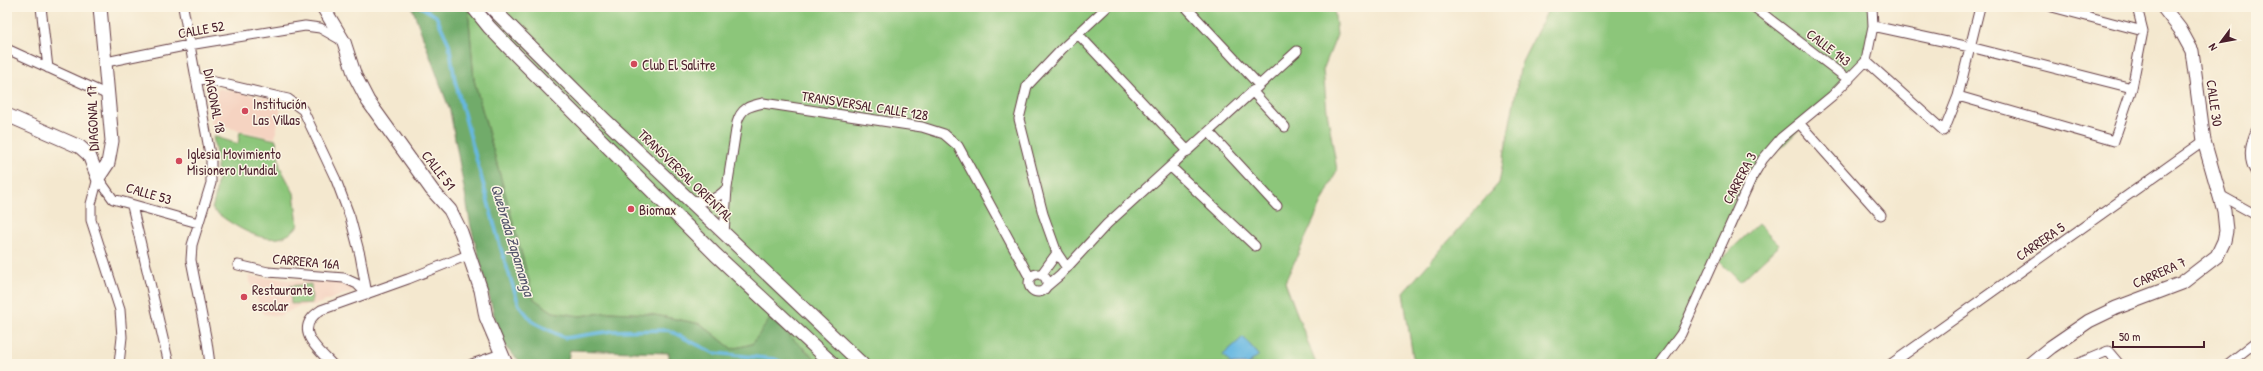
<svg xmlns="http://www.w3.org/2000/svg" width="2263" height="371" viewBox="0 0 2263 371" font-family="'Patrick Hand',sans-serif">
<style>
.built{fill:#f5d3c1}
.green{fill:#8cc67a;stroke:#6b7252}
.forest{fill:#71ab6a;stroke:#5e654a}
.water{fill:#66b8e2;stroke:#586c86}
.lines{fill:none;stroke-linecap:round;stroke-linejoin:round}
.stream{stroke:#66b8e2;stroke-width:3.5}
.street-casing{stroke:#643d44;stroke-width:11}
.secondary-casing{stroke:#643d44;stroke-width:15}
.street{stroke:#fff;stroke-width:9}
.secondary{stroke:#fff;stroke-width:13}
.poi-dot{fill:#d1495b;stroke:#fcf5e5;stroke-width:1.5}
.labels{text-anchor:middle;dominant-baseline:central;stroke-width:3;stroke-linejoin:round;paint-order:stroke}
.street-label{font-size:14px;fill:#4a1f2b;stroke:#fcf5e5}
.poi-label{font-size:14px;fill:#4a1f2b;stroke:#fcf5e5;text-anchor:start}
.water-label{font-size:15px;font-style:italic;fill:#54556b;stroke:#fcf5e5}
</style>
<rect width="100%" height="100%" fill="#fcf5e5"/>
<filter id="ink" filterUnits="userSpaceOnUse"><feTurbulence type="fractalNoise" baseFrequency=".025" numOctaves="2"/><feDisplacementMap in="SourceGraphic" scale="8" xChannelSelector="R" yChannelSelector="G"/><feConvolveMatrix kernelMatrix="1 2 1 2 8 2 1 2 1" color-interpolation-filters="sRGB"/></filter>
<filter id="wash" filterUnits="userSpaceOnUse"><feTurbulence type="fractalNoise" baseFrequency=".012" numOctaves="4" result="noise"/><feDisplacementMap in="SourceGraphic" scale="16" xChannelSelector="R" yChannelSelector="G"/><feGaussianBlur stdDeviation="0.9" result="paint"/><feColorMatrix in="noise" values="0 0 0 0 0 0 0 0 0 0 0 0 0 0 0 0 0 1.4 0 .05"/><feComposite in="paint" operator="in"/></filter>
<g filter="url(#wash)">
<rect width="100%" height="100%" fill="#f4e8cf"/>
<path class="built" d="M 218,88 L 282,101 L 275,138 L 211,124 Z
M 248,276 L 311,282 L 343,282 L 353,284 L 353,291 L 315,305 L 297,307 L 280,316 L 263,314 Z"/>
<path class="green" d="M 468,7 L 1334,7 L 1337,35 L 1323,70 L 1327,111 L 1337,170 L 1285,282 L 1316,364 L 821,364 L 804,348 L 752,344 L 732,349 L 701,324 L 650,314 L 610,312 L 580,316 L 553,312 L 534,299 L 474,80 Z
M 1544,7 L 1872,7 L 1866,61 L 1759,170 L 1681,334 L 1659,364 L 1414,364 L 1403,293 L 1499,183 L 1521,64 L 1547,12 Z
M 240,132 L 276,140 L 280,167 L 294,193 L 298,225 C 277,256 233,226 212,209 C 220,182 218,163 213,136 L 238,144 Z
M 1758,224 L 1779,245 L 1740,282 L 1719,261 Z
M 311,284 L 312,303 L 291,304 L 290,286 Z"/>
<path class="forest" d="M 412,7 L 468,7 L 474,80 L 534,299 L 553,312 L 580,316 L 610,312 L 650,314 L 701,324 L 732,349 L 752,344 L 770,319 L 821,364 L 669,364 L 669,353 L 570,350 L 567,364 L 523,364 L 507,349 L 498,330 L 471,227 L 450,111 Z"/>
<path class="water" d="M 1243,337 L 1259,355 L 1248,364 L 1231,364 L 1223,355 Z"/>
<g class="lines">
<path class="stream" d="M 421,7 L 436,16 L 449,44 L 455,81 L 501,249 L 519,305 L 533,322 L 565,338 L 612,331 L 668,330 L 714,353 L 775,359 L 786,364"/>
</g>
</g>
<g filter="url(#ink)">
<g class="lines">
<g class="street-casing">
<path id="street" d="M 41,7 L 48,68
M 183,7 L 211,160 L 211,183 L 192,245 L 191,260 L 207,342 L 210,364
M 1186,7 L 1258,84
M 1754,7 L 1849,80
M 2052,7 L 2143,31
M 1873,26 L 1970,47 L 2132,88
M 1078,34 L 1188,151
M 7,49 L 108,95
M 1866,61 L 1944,131 L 1958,96 L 1980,7
M 106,62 L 189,45 L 305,26 L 320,28 L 343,41
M 198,78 L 288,99 L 303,110 L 336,180 L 350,217 L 360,255 L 367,294
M 1252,91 L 1285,127
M 1958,96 L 2114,141 L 2132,88 L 2143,31 L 2137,7
M 1799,123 L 1881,215
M 2256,131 C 2250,145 2247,159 2256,173
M 1209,132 L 1277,206
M 1171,167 L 1255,246
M 98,178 L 91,204 L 91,220 L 120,310 L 122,337 L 119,364
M 98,178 L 113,199 L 198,223
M 2218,194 L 2256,215
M 691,200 C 707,203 716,200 727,188
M 132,206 L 169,364
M 724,234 L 727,188 L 737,123 C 741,108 749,106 763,103 L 922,127 L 944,134 L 958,146 L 1030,278
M 238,265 L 268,272 L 344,278 L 357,284 L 367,294
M 1067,268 L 1057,253 L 1043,214 L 1019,119 L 1027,86 L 1063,48 L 1107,7
M1029 283a9 9 0 1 1 18 0a9 9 0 1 1-18 0Z
M 1041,275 L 1057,253
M 1047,286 L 1060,275 L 1107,224 L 1297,51
M 332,364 C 316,347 292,329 321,310 L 408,279 L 468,255
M 472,364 L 501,354
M 1659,364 L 1681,334 L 1751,179 L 1763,159 L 1781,138 L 1832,96 L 1866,61 L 1873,26 L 1872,7
M 1891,364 L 2204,141
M 2077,364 L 2108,351 L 2119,364
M 2228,364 L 2256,342"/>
</g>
<g class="secondary-casing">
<path id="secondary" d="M 323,7 L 344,42 L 355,76 L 368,101 L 432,190 L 450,210 L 461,232 L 481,290 L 486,317 L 506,364
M 473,7 L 489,27 L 517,56 L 716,255 L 833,364
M 491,7 L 604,119 L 862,364
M 7,115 L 80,147 L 89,155 L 98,178
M 98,178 L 108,163 L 112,141 L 100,7
M 2030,364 L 2051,347 L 2089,321 L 2116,308 L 2182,283 L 2217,256 L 2224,241 L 2226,231 L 2224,211 L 2204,141 L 2192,51 L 2180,29 L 2163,7"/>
</g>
<use href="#street" class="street"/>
<use href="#secondary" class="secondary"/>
</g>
</g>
<g class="poi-dot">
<circle cx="634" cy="64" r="4"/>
<circle cx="245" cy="111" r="4"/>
<circle cx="179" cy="161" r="4"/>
<circle cx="631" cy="209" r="4"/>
<circle cx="244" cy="297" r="4"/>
</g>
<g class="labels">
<g class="street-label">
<text transform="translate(201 29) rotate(-10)">CALLE 52</text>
<text transform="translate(1829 47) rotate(37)">CALLE 143</text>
<text transform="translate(215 101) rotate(79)">DIAGONAL 18</text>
<text transform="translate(2215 103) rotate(82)">CALLE 30</text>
<text transform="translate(865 105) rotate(9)">TRANSVERSAL CALLE 128</text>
<text transform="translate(92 118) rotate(-92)">DIAGONAL 17</text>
<text transform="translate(439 170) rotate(52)">CALLE 51</text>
<text transform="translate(686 175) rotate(44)">TRANSVERSAL ORIENTAL</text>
<text transform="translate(1739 178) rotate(-62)">CARRERA 3</text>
<text transform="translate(149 193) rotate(16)">CALLE 53</text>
<text transform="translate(2040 241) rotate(-35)">CARRERA 5</text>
<text transform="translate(306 261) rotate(5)">CARRERA 16A</text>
<text transform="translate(2159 272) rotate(-24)">CARRERA 7</text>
</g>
<g class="poi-label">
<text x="642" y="64">Club El Salitre</text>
<text x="253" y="103">Institución<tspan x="253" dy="16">Las Villas</tspan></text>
<text x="187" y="153">Iglesia Movimiento<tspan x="187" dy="16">Misionero Mundial</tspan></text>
<text x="639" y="209">Biomax</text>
<text x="252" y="289">Restaurante<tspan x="252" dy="16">escolar</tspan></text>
</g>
<g class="water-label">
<text transform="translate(513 240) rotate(73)">Quebrada Zapamanga</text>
</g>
</g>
<rect width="2263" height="371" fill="none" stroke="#fcf5e5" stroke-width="24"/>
<g transform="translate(2221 42) rotate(238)" stroke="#fcf5e5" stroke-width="3" paint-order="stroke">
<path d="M0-3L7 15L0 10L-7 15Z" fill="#4a1f2b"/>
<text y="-6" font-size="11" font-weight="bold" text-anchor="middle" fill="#4a1f2b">N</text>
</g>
<path d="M2113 341v6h91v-6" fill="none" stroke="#4a1f2b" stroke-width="2"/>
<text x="2119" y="341" font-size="12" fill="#4a1f2b" stroke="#fcf5e5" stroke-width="3" paint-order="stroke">50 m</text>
</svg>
